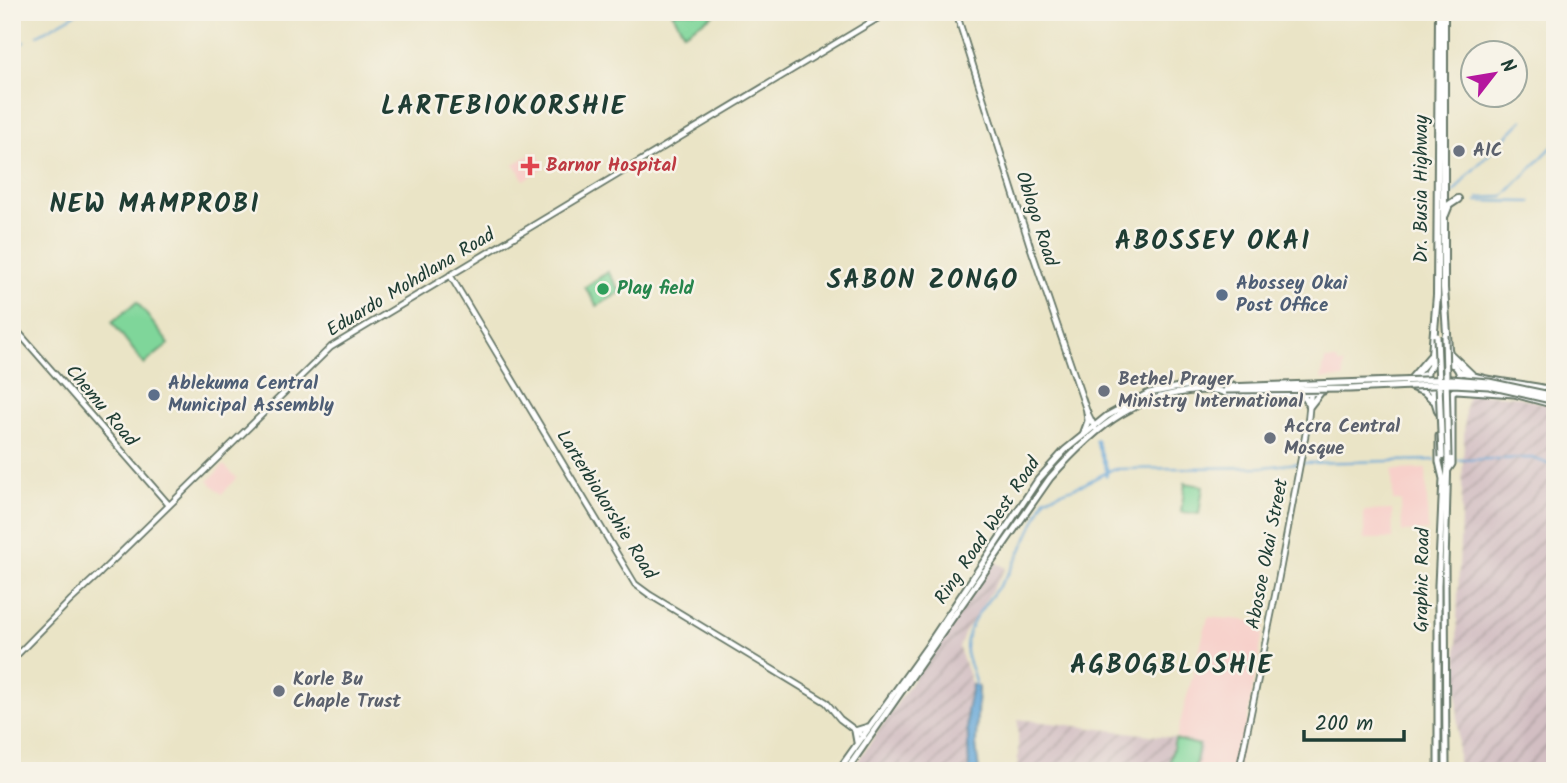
<svg xmlns="http://www.w3.org/2000/svg" width="1567" height="783" viewBox="0 0 1567 783" font-family="Kalam,sans-serif">
<style>
.built{fill:#f7d0ca}
.industrial{fill:url(#industrial-furrows)}
.garden{fill:#7fd69a;stroke:#4f8a67;stroke-width:2}
.water{fill:#63a6d8;stroke:#417286;stroke-width:2}
.lines{fill:none;stroke-linecap:round;stroke-linejoin:round}
.stream{stroke:#63a6d8;stroke-width:2}
.canal{stroke:#63a6d8;stroke-width:3.5}
.secondary-casing{stroke:#667767;stroke-width:8}
.primary-casing{stroke:#667767;stroke-width:9}
.highway-casing{stroke:#667767;stroke-width:10}
.secondary{stroke:#fff;stroke-width:4.5}
.primary{stroke:#fff;stroke-width:5}
.highway{stroke:#fff;stroke-width:6}
.primary-bridge-casing{stroke:#667767;stroke-width:9;stroke-linecap:butt}
.primary-bridge{stroke:#fff;stroke-width:5}
.worship-dot{fill:#6b7280;stroke:#f7f3e8;stroke-width:2.5}
.health-dot{fill:#e0444e;stroke:#f7f3e8;stroke-width:2.5}
.leisure-dot{fill:#2e9e5b;stroke:#f7f3e8;stroke-width:2.5}
.service-dot{fill:#5c6f8a;stroke:#f7f3e8;stroke-width:2.5}
.labels{text-anchor:middle;dominant-baseline:central;stroke-width:5;stroke-linejoin:round;paint-order:stroke}
.worship-label{font-size:19px;font-weight:bold;fill:#5b616d;stroke:#f7f3e8;text-anchor:start}
.health-label{font-size:19px;font-weight:bold;fill:#be3a42;stroke:#f7f3e8;text-anchor:start}
.street-label{font-size:19px;fill:#1f3d34;stroke:#f7f3e8}
.service-label{font-size:19px;font-weight:bold;fill:#4e5e75;stroke:#f7f3e8;text-anchor:start}
.leisure-label{font-size:19px;font-weight:bold;fill:#27864d;stroke:#f7f3e8;text-anchor:start}
.district-label{font-size:26px;font-weight:bold;letter-spacing:2px;fill:#1f3d34;stroke:#f7f3e8}
</style>
<defs>
<pattern id="industrial-furrows" width="10" height="10" patternUnits="userSpaceOnUse" patternTransform="scale(1.75)"><rect width="10" height="10" fill="#d2bec2"/><path d="M-1 1l2-2M0 10L10 0M9 11l2-2" fill="none" stroke="#aa9c9e"/></pattern>
</defs>
<rect width="100%" height="100%" fill="#f7f3e8"/>
<filter id="ink" filterUnits="userSpaceOnUse"><feTurbulence type="fractalNoise" baseFrequency=".0143" numOctaves="2"/><feDisplacementMap in="SourceGraphic" scale="14" xChannelSelector="R" yChannelSelector="G"/><feConvolveMatrix kernelMatrix="1 2 1 2 8 2 1 2 1" color-interpolation-filters="sRGB"/></filter>
<filter id="wash" filterUnits="userSpaceOnUse"><feTurbulence type="fractalNoise" baseFrequency=".00686" numOctaves="4" result="noise"/><feDisplacementMap in="SourceGraphic" scale="28" xChannelSelector="R" yChannelSelector="G"/><feGaussianBlur stdDeviation="1.57" result="paint"/><feColorMatrix in="noise" values="0 0 0 0 0 0 0 0 0 0 0 0 0 0 0 0 0 1.4 0 .05"/><feComposite in="paint" operator="in"/></filter>
<g filter="url(#wash)">
<rect width="100%" height="100%" fill="#eae4c6"/>
<path class="built" d="M 536,151 L 545,167 L 524,180 L 514,164 Z
M 1325,360 L 1337,360 L 1338,364 L 1343,364 L 1344,378 L 1321,379 Z
M 224,465 L 237,478 L 222,494 L 208,481 Z
M 1426,469 L 1428,531 L 1402,532 L 1401,501 L 1393,501 L 1392,470 Z
M 1392,510 L 1393,539 L 1364,539 L 1364,511 Z
M 1208,617 L 1265,622 L 1238,771 L 1197,771 L 1202,744 L 1176,738 Z"/>
<path class="industrial" d="M 1468,393 L 1514,396 L 1555,406 L 1555,771 L 1458,771 L 1457,620 L 1465,411 Z
M 994,561 L 1006,568 L 964,634 L 959,648 L 972,685 L 967,711 L 969,771 L 851,771 Z
M 1018,719 L 1176,738 L 1202,744 L 1197,771 L 1018,771 Z"/>
<path class="garden" d="M 672,12 L 718,12 L 684,33 Z
M 608,272 L 621,292 L 597,306 L 585,287 Z
M 137,302 L 169,344 L 144,364 L 112,322 Z
M 1185,483 L 1203,486 L 1199,514 L 1181,512 Z
M 1175,739 L 1199,745 L 1194,771 L 1168,771 Z"/>
<path class="water" d="M 972,685 L 978,686 L 976,744 L 979,771 L 969,771 L 967,711 Z"/>
<g class="lines">
<path class="stream" d="M 38,35 L 79,12
M 12,48 L 24,42
M 1450,197 L 1467,176 L 1523,120
M 1479,198 L 1503,197 L 1552,147
M 1477,201 L 1531,202
M 1456,460 L 1532,458 L 1555,466
M 1303,463 L 1435,460
M 975,686 C 976,673 966,663 966,650 C 965,620 995,595 1010,571 C 1024,547 1034,523 1045,498 L 1084,484 L 1113,469 L 1264,467 L 1298,463"/>
<path class="canal" d="M 1096,440 L 1107,470 L 1106,475"/>
</g>
</g>
<g filter="url(#ink)">
<g class="lines">
<g class="secondary-casing">
<path id="secondary" d="M 956,12 L 1030,246 L 1087,412 L 1095,428
M 450,275 L 635,584 L 650,595 L 826,702 L 840,719 L 864,737
M 12,325 L 169,505
M 12,660 L 70,601 L 100,573 L 331,347 L 888,12
M 1239,771 L 1278,581 L 1308,421 L 1311,390"/>
</g>
<g class="primary-casing">
<path id="primary" d="M1426 378a17 17 0 1 1 34 0a17 17 0 1 1-34 0Z
M 1459,371 C 1489,383 1523,382 1555,391
M 1410,379 L 1427,374
M 1410,387 L 1424,392 L 1434,401
M 1457,390 L 1514,394 L 1555,405
M 1432,392 L 1438,412
M 1298,394 L 1305,398 L 1310,406 L 1321,392
M 1084,432 L 1088,421 L 1087,412
M 1448,470 L 1452,464 L 1452,393
M 857,742 L 855,731 L 868,727
M 838,771 L 927,647 L 1038,480 L 1065,450 L 1107,416 L 1149,393 L 1184,386 L 1233,385
M 846,771 L 1050,478 C 1097,425 1138,390 1213,390 C 1220,390 1226,394 1233,395 C 1263,397 1295,396 1324,391
M 1438,771 L 1438,585 L 1443,479 L 1439,462 L 1439,436
M 1446,771 L 1445,565 L 1448,457"/>
</g>
<g class="highway-casing">
<path id="highway" d="M 1444,12 L 1444,288 L 1448,349 L 1452,364
M 1445,215 L 1449,205 L 1458,199
M 1450,354 L 1474,377
M 1431,366 L 1437,295 L 1439,12
M 1412,378 L 1430,357"/>
</g>
<use href="#secondary" class="secondary"/>
<use href="#primary" class="primary"/>
<use href="#highway" class="highway"/>
<g class="primary-bridge-casing">
<path id="primary-bridge" d="M 1445,335 L 1448,457
M 1437,336 L 1442,457
M 1227,387 L 1451,379 L 1489,382 L 1555,396
M 1226,390 L 1350,389 L 1453,384 L 1489,386 L 1555,401"/>
</g>
<use href="#primary-bridge" class="primary-bridge"/>
</g>
</g>
<g class="worship-dot">
<circle cx="1459" cy="151" r="7"/>
<circle cx="1104" cy="391" r="7"/>
<circle cx="1270" cy="438" r="7"/>
<circle cx="279" cy="691" r="7"/>
</g>
<path class="health-dot" d="M526.5 155.5h7v7h7v7h-7v7h-7v-7h-7v-7h7z"/>
<circle class="leisure-dot" cx="603" cy="289" r="7"/>
<g class="service-dot">
<circle cx="1222" cy="295" r="7"/>
<circle cx="154" cy="395" r="7"/>
</g>
<g class="labels">
<g class="worship-label">
<text x="1473" y="151">AIC</text>
<text x="1118" y="380">Bethel Prayer<tspan x="1118" dy="22">Ministry International</tspan></text>
<text x="1284" y="427">Accra Central<tspan x="1284" dy="22">Mosque</tspan></text>
<text x="293" y="680">Korle Bu<tspan x="293" dy="22">Chaple Trust</tspan></text>
</g>
<g class="health-label">
<text x="546" y="166">Barnor Hospital</text>
</g>
<g class="street-label">
<text transform="translate(1422 189) rotate(-90)">Dr. Busia Highway</text>
<text transform="translate(1036 219) rotate(72)">Oblogo Road</text>
<text transform="translate(411 283) rotate(-31)">Eduardo Mohdlana Road</text>
<text transform="translate(101 406) rotate(50)">Chemu Road</text>
<text transform="translate(606 505) rotate(58)">Larterbiokorshie Road</text>
<text transform="translate(988 531) rotate(-56)">Ring Road West Road</text>
<text transform="translate(1268 554) rotate(-79)">Abosoe Okai Street</text>
<text transform="translate(1423 580) rotate(-89)">Graphic Road</text>
</g>
<g class="service-label">
<text x="1236" y="284">Abossey Okai<tspan x="1236" dy="22">Post Office</tspan></text>
<text x="168" y="384">Ablekuma Central<tspan x="168" dy="22">Municipal Assembly</tspan></text>
</g>
<g class="leisure-label">
<text x="617" y="289">Play field</text>
</g>
<g class="district-label">
<text x="504" y="107">LARTEBIOKORSHIE</text>
<text x="155" y="205">NEW MAMPROBI</text>
<text x="1213" y="242">ABOSSEY OKAI</text>
<text x="923" y="281">SABON ZONGO</text>
<text x="1172" y="666">AGBOGBLOSHIE</text>
</g>
</g>
<rect width="1567" height="783" fill="none" stroke="#f7f3e8" stroke-width="42"/>
<g transform="translate(1494 74) rotate(59)"><circle r="33" fill="#f7f3e8" stroke="#a1aaa0" stroke-width="2"/>
<path d="M0-5L12 26L0 18L-12 26Z" fill="#b5179e"/>
<text y="-10" font-size="19" font-weight="bold" text-anchor="middle" fill="#1f3d34">N</text>
</g>
<path d="M1304 730v10h100v-10" fill="none" stroke="#1f3d34" stroke-width="3.5"/>
<text x="1315" y="730" font-size="21" fill="#1f3d34" stroke="#f7f3e8" stroke-width="5" paint-order="stroke">200 m</text>
</svg>
